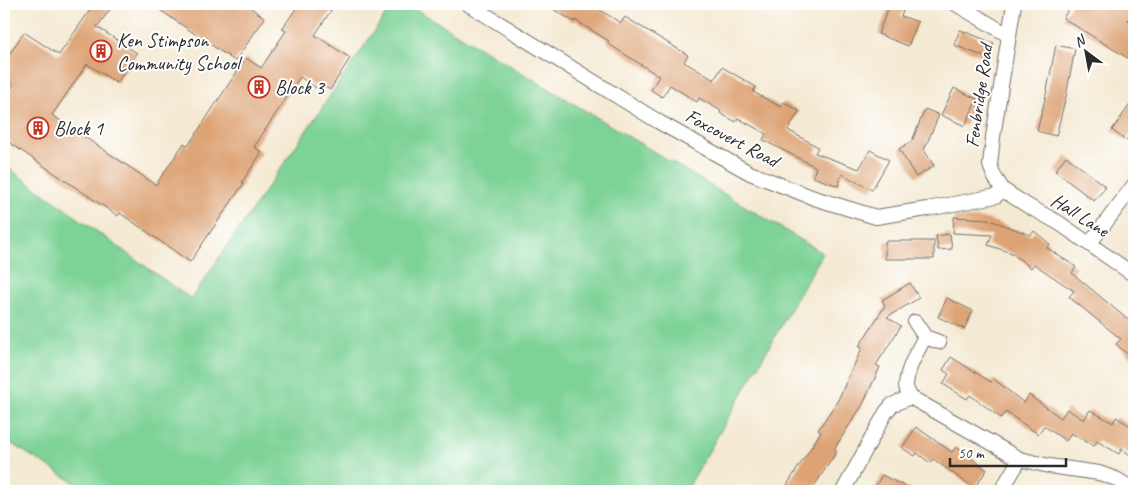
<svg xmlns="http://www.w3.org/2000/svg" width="1138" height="495" viewBox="0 0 1138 495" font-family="Caveat,sans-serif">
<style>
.green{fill:#7dd295;stroke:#547e60}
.building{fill:#dda374}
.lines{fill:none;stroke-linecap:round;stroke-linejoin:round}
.minor-casing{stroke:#716e65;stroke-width:16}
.minor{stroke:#fff;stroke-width:14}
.labels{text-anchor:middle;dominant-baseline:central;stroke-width:4;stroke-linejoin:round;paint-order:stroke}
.poi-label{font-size:20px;fill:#2b2b2b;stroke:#fff;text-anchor:start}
.street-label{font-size:20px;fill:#2b2b2b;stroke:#fff}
</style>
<rect width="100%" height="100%" fill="#fff"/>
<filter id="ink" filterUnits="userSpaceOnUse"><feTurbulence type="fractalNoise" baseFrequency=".02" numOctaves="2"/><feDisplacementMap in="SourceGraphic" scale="10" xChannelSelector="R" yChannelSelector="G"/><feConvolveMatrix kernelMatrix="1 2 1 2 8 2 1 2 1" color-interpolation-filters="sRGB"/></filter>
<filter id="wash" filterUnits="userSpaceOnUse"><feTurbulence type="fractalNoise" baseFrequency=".0096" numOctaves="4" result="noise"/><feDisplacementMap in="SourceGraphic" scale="20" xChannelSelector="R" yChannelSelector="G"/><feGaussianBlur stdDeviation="1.12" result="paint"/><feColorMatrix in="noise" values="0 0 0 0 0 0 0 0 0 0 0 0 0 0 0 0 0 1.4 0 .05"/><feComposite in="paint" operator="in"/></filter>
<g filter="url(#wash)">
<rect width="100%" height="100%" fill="#f4e9d2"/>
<path class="green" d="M 393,4 L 407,4 L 823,253 L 686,491 L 88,491 L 4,439 L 4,165 L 191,299 Z"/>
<g id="blocks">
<path class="building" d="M 94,4 L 114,4 L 97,27 L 137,53 L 117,83 L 87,64 L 52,115 L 156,185 L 184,143 L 188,146 L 246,58 L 261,68 L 286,31 L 282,29 L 299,4 L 335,4 L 315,35 L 350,58 L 330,90 L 324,86 L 321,91 L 300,77 L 254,147 L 262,152 L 242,182 L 244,183 L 190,262 L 120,213 L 118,216 L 4,139 L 4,100 L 14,85 L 4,78 L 4,62 L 24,32 L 59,55 Z
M 151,4 L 245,4 L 265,18 L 235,61 Z
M 545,4 L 590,4 L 621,23 L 625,17 L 688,55 L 684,62 L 714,80 L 722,67 L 756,87 L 753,92 L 781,107 L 784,102 L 799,111 L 788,130 L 818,147 L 815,153 L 859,169 L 870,150 L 889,160 L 872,190 L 842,174 L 838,186 L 813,177 L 816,167 L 763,140 L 766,134 L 738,118 L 736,122 L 720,113 L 721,111 L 699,98 L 697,102 L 670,85 L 662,97 L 651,90 L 659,76 L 607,43 L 609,41 L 575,20 L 574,22 Z
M 890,4 L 906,4 L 901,16 L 918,22 L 908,46 L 878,34 Z
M 1072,4 L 1134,4 L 1134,10 L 1128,20 L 1134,25 L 1134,62 L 1063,18 Z
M 960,30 L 994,43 L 988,58 L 954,45 Z
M 1056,45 L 1075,49 L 1066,96 L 1056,136 L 1037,131 L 1046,95 Z
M 954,88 L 977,99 L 965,126 L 941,115 Z
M 1134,99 L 1134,129 L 1126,141 L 1112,130 Z
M 925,109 L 939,115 L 924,150 L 934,166 L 916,177 L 899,149 L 912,141 Z
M 1066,156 L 1106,187 L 1094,201 L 1055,171 Z
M 954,217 L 987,219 L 1031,235 L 1034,231 L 1050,244 L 1047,248 L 1076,267 L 1072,273 L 1133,324 L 1134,323 L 1134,360 L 1116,344 L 1121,339 L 1069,297 L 1074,291 L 1034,264 L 1031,268 L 1012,253 L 988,245 L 992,235 L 953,233 Z
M 950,234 L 952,249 L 938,250 L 936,236 Z
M 885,241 L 934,241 L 934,259 L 885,259 Z
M 910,283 L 919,298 L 887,317 L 901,326 L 876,365 L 880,367 L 863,404 L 834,449 L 837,451 L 811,491 L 783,491 L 821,432 L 818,430 L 838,400 L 862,348 L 859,346 L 885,306 L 882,300 Z
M 947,298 L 973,311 L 964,329 L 938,317 Z
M 951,357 L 991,382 L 994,379 L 1024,403 L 1029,395 L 1061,418 L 1067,409 L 1084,420 L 1090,410 L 1113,423 L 1116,417 L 1134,428 L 1134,458 L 1122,449 L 1119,454 L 1097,441 L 1094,446 L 1071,433 L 1066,441 L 1044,426 L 1038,434 L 1006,412 L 1001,418 L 970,395 L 967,399 L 943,384 L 949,374 L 943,370 Z
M 916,427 L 952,452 L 956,447 L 987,470 L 974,488 L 933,459 L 930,463 L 917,453 L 915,456 L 902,448 Z
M 882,475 L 914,491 L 873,491 Z"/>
</g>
</g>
<g filter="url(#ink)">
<use href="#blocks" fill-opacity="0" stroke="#716e65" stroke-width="1"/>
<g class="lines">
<g class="minor-casing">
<path id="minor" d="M 468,4 L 659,122 L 750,173 L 814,198 L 876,217 L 927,209 L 996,196 L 1003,190
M 956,4 L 1008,35
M 1014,4 L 993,137 L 990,165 L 994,176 L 1003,190 L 1028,206 L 1059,223 L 1134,275
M 1090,243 L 1134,185
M 915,322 L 925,337 L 939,342
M 910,397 C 909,394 906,389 906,386 C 906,371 918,349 925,337
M 843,491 L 886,412 L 892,405 L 910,397 L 1020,459 L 1049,466 L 1099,473 L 1116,479 L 1134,490
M 1001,491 L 1020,459"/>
</g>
<use href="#minor" class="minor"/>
</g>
</g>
<defs>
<g id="building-ring" transform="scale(1.125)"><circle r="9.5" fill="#fff" stroke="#c8321e" stroke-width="1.5"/><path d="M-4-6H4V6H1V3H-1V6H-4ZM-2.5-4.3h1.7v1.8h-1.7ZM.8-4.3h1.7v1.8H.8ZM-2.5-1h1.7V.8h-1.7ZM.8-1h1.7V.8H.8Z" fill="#c8321e"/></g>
</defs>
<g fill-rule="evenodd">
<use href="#building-ring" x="101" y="51"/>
<use href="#building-ring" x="259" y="87"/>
<use href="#building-ring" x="38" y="128"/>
</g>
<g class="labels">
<g class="poi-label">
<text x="117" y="40">Ken Stimpson<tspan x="117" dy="23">Community School</tspan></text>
<text x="275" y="87">Block 3</text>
<text x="54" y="128">Block 1</text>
</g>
<g class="street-label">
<text transform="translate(979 96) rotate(-82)">Fenbridge Road</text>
<text transform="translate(732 138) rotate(28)">Foxcovert Road</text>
<text transform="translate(1080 215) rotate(32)">Hall Lane</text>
</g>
</g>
<rect width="1138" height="495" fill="none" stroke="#fff" stroke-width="20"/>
<g transform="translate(1086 52) rotate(328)" stroke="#ffffff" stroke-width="4" paint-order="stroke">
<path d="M0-4L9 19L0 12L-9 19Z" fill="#2b2b2b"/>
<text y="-8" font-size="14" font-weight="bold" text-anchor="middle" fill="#2b2b2b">N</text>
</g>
<path d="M950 458v8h116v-8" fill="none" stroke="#2b2b2b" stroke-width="2.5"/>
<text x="958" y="458" font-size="15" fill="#2b2b2b" stroke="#ffffff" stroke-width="4" paint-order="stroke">50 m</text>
</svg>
